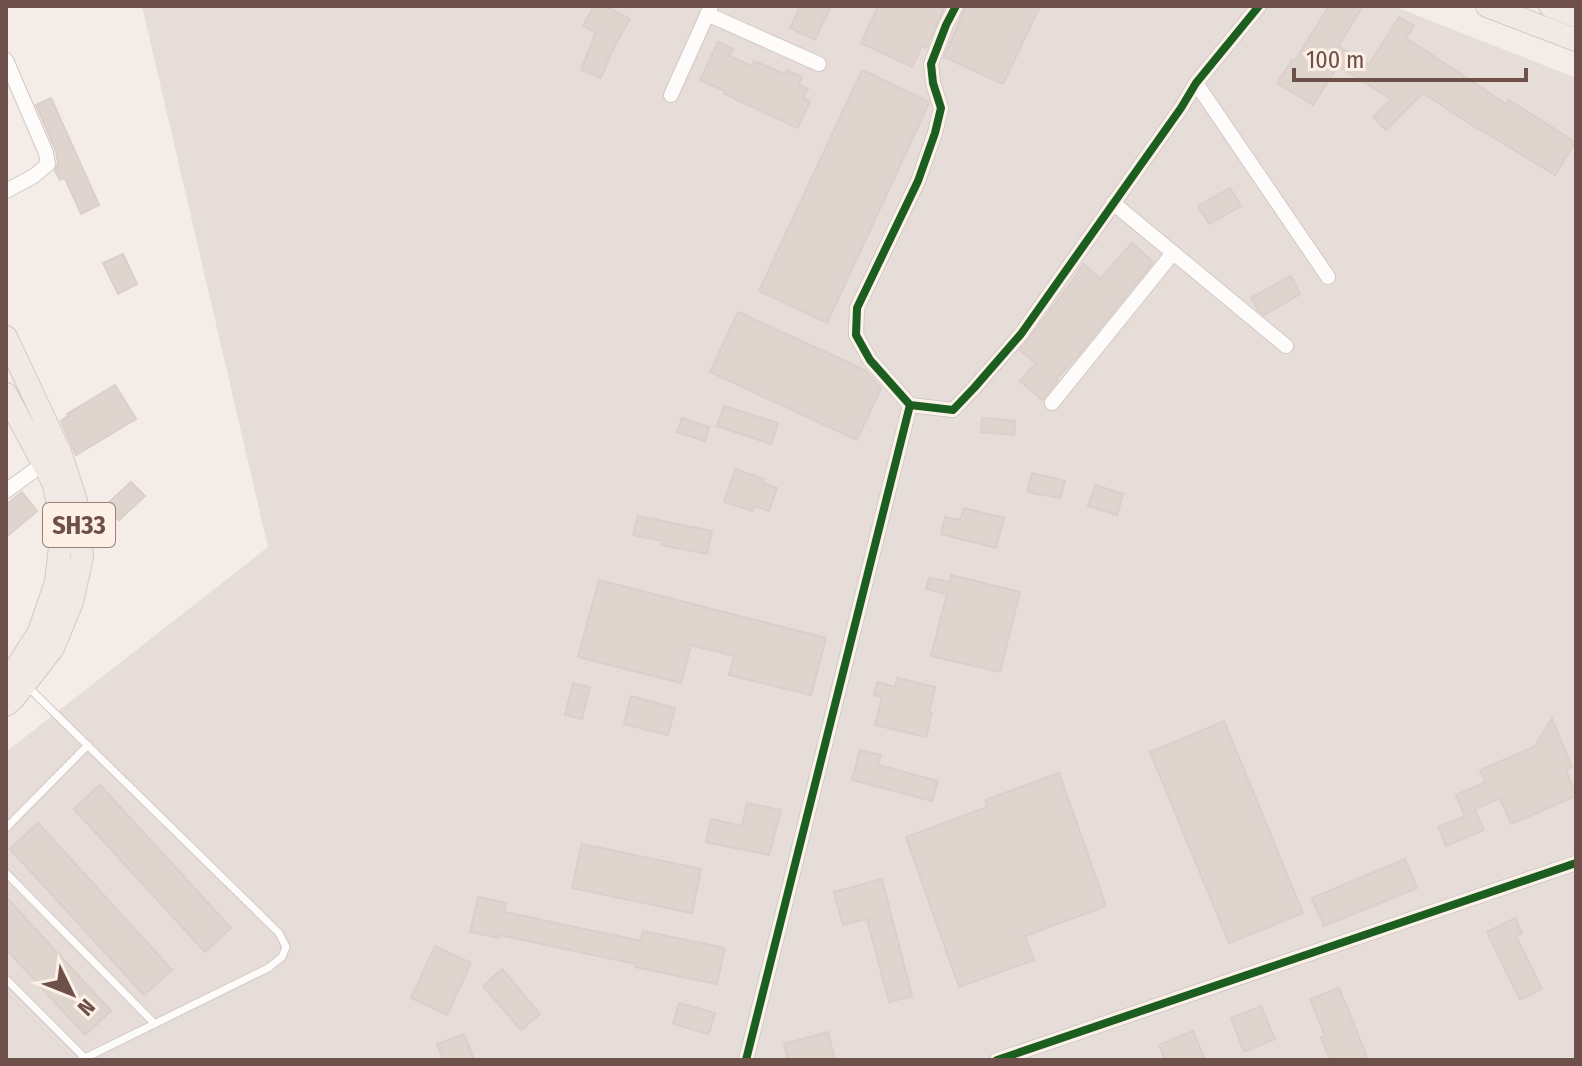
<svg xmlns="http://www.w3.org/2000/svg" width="1582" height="1066" viewBox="0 0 1582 1066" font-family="'Fira Sans Condensed',sans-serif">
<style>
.industrial{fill:#e6dcd8}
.building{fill:#e0d4cf;stroke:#dccfca;stroke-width:2}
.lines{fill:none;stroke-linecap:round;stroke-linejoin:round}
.lane-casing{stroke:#d2c8c4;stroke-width:9}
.street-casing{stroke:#d2c8c4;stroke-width:16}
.primary-casing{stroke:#d3c8c4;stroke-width:24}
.lane{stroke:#fdfcfb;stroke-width:7}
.street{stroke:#fdfcfb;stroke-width:14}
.primary{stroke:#f1e9e4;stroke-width:22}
.cycleway-casing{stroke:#fdf0e6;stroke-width:13}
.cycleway{stroke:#1b5e20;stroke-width:8}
.labels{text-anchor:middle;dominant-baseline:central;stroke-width:6;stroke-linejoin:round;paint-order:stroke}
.shield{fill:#fdf0e6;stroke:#998079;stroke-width:2}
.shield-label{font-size:26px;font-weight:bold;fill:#6e504a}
</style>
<rect width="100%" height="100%" fill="#f4ece7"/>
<path class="industrial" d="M 142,6 L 1393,6 L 1576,78 L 1576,1060 L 6,1060 L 6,752 L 268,547 Z"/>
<path class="building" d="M 594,6 L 605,6 L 630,19 L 612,51 L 601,78 L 581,70 L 596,33 L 583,26 Z
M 800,6 L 831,6 L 815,40 L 790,28 Z
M 878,6 L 945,6 L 926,48 L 922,46 L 912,67 L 861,43 Z
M 966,6 L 1040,6 L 1003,84 L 944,57 Z
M 1329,6 L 1363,6 L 1338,46 L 1369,65 L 1399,17 L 1414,26 L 1406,38 L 1506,104 L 1509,100 L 1575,142 L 1555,175 L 1480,129 L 1479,130 L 1423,93 L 1386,130 L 1373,117 L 1391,99 L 1338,66 L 1313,105 L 1277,83 L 1292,60 L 1294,62 Z
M 718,42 L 733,49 L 729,56 L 752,66 L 754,61 L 785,74 L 787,70 L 802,77 L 799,85 L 808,89 L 803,98 L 810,101 L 798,128 L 737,100 L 724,93 L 725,91 L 700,80 Z
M 862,70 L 928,101 L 929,103 L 827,323 L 759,291 Z
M 51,98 L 99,205 L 81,214 L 65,178 L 60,180 L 55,171 L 58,163 L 56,151 L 36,105 Z
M 1230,188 L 1241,206 L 1209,224 L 1198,206 Z
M 1132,243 L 1153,262 L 1079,354 L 1056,379 L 1058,380 L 1042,400 L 1020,381 L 1036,363 L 1020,350 L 1074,279 L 1083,264 L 1100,279 Z
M 123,254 L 137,284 L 118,294 L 103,263 Z
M 1291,276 L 1300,294 L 1264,315 L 1258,310 L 1251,298 Z
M 738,312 L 865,370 L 881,388 L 857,440 L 710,372 Z
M 115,385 L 136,419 L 76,455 L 61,421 L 68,416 L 67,414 Z
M 724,406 L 778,423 L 771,444 L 717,426 Z
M 682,418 L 709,427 L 705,441 L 677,432 Z
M 982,418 L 1015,421 L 1014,435 L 981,432 Z
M 735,469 L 764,479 L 762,483 L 777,488 L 769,511 L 755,506 L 753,511 L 724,502 Z
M 1032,473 L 1065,481 L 1060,498 L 1027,492 Z
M 131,482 L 145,496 L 119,520 L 105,506 Z
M 1095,485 L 1123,494 L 1117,515 L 1088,506 Z
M 22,492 L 37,511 L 6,537 L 6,505 Z
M 964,508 L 1004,518 L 996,548 L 941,534 L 945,517 L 960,520 Z
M 638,516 L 712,531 L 707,554 L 662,545 L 663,541 L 633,535 Z
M 951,575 L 1020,592 L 1000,672 L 931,656 L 947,594 L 926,589 L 929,578 L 950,582 Z
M 599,580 L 826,638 L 811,695 L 729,675 L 734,656 L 691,645 L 681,683 L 578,657 Z
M 897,678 L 935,687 L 929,712 L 932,713 L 926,737 L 875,725 L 882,697 L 874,695 L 877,682 L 895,687 Z
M 573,683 L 590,687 L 582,719 L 565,715 Z
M 631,696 L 675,708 L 668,735 L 624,724 Z
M 1552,719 L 1572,767 L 1566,770 L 1576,796 L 1511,824 L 1500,798 L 1475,809 L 1484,830 L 1446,846 L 1438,827 L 1465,816 L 1456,795 L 1486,782 L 1480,770 L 1534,747 Z
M 1224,721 L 1303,913 L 1229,943 L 1150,752 Z
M 860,750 L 881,755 L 878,765 L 938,781 L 932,801 L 852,780 Z
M 1059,773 L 1106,906 L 1025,936 L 1034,960 L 959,987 L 906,837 L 987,807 L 985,800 Z
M 100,785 L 231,928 L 205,952 L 74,809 Z
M 747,803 L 781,810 L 769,855 L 706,842 L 711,819 L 742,826 Z
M 38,823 L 172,970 L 144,995 L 10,849 Z
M 582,844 L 701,869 L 692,913 L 572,888 Z
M 1405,859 L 1417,888 L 1324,926 L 1312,898 Z
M 882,879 L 912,996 L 889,1002 L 867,919 L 843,925 L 834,892 Z
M 6,897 L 111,1011 L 85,1035 L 6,949 Z
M 478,897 L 506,903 L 504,912 L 641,941 L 643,931 L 725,948 L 717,984 L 635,967 L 636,964 L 499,935 L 499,938 L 470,932 Z
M 1515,918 L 1522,933 L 1516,936 L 1542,989 L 1520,1000 L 1487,932 Z
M 435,946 L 471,963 L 447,1015 L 411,998 Z
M 502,969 L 540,1014 L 521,1030 L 483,986 Z
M 1339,988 L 1354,1024 L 1368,1060 L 1330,1060 L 1321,1037 L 1325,1036 L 1310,999 Z
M 679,1003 L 715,1013 L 709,1034 L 673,1024 Z
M 1261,1006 L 1275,1039 L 1244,1052 L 1231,1018 Z
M 1193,1031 L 1205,1060 L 1165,1060 L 1159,1045 Z
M 828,1032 L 835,1060 L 788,1060 L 784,1044 Z
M 464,1034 L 474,1060 L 443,1060 L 437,1044 Z"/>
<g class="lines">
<g class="lane-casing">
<path id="lane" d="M 27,686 L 279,933 L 286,947 L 282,957 L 268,968 L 81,1060
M 6,828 L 88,745
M 6,873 L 155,1024
M 6,979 L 85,1058"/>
</g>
<g class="street-casing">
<path id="street" d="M 956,6 L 946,25 L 931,64 L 933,83 L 941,108 L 935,133 L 918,181 L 857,308 L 856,335 L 870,360 L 910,405 L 953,410 L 974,388 L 1021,334 L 1181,108 L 1196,83 L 1259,6
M 707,14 L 819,64
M 6,60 L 46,153 L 48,164 L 34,176 L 6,191
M 1196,83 L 1328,277
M 671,95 L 711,6
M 1113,203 L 1286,346
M 1052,403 L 1173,253
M 6,491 L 43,464
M 746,1060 L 910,405
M 997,1060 L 1576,863"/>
</g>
<g class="primary-casing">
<path id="primary" d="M 1487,6 L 1576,40
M 1550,6 L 1576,16
M 6,337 L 60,452 L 76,501 L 82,557 L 72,602 L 53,648 L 14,698 L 6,705
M 6,394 L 54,484 L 62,530 L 56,582 L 39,632 L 13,673 L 6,679"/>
</g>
<use href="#lane" class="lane"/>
<use href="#street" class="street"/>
<use href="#primary" class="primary"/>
<g class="cycleway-casing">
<path id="cycleway" d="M 956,6 L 946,25 L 931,64 L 933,83 L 941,108 L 935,133 L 918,181 L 857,308 L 856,335 L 870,360 L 910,405 L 953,410 L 974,388 L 1021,334 L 1181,108 L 1196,83 L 1259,6
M 746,1060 L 910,405
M 997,1060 L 1576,863"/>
</g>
<use href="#cycleway" class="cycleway"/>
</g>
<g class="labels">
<rect class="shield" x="43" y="503" width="72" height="44" rx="6"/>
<g class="shield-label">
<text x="79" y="525">SH33</text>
</g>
</g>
<rect width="1582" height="1066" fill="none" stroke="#6e504a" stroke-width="16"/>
<g transform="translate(72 994) rotate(133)" stroke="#fdf0e6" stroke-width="6" paint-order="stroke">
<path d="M0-6L14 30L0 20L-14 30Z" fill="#6e504a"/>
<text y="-12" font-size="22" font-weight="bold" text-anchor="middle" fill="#6e504a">N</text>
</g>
<path d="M1294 68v12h232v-12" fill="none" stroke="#6e504a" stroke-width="4"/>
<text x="1306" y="68" font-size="24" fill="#6e504a" stroke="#fdf0e6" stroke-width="6" paint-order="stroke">100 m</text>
</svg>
